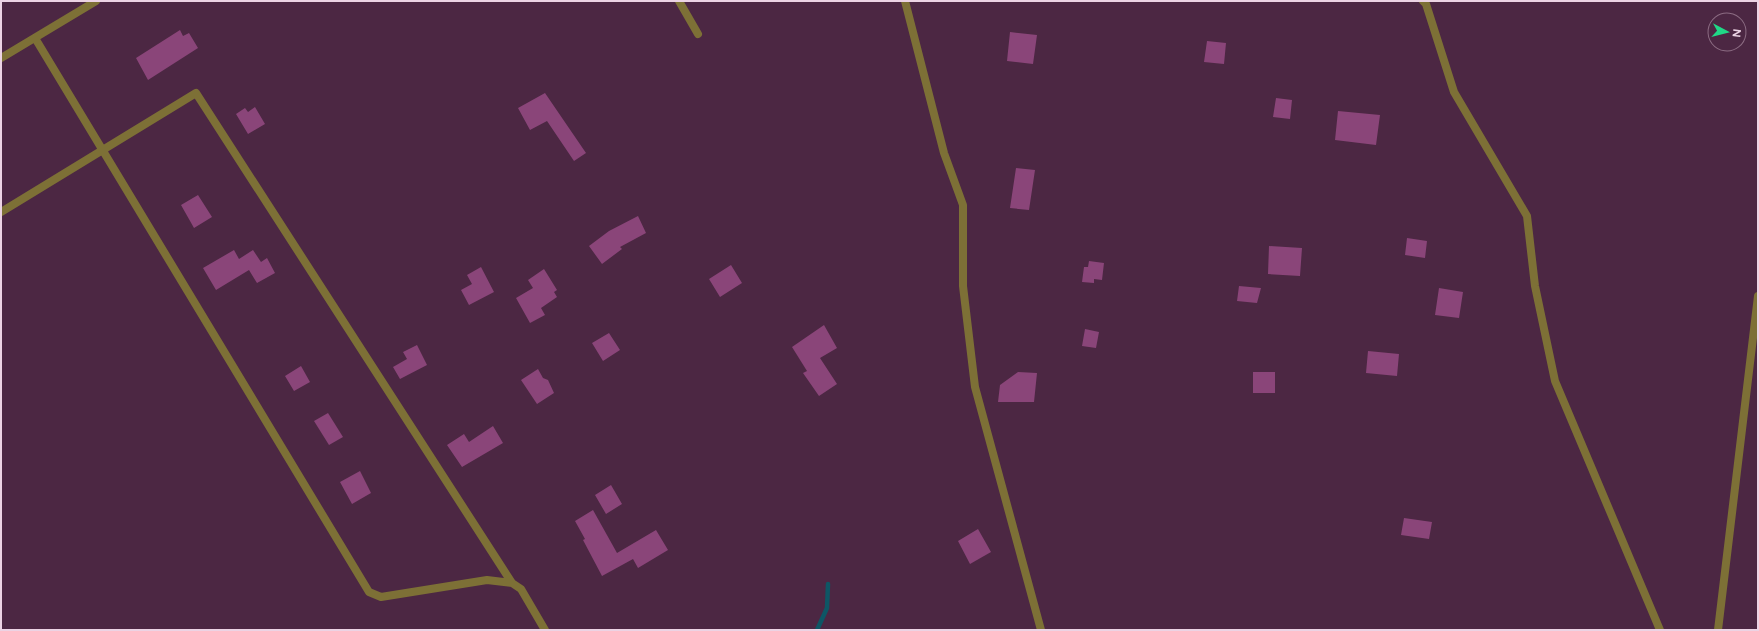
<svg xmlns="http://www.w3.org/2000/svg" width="1759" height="631" viewBox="0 0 1759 631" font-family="Figtree,sans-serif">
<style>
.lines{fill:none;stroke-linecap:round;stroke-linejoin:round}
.stream{stroke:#0e5665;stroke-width:4.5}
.building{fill:#8a4579}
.minor{stroke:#7d7036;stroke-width:8}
</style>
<rect width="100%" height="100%" fill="#4c2743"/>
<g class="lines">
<path class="stream" d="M 817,630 L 827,608 L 828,584"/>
</g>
<path class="building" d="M 180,30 L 183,36 L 189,33 L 198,48 L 148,80 L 136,58 Z
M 1010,32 L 1037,35 L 1033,64 L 1007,61 Z
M 1207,41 L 1226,43 L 1224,64 L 1204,62 Z
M 545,93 L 586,153 L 574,161 L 547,121 L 530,130 L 518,108 Z
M 1276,98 L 1292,100 L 1290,119 L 1273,117 Z
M 255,107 L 265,124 L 248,134 L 236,114 L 245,108 L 248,112 Z
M 1338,111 L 1380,115 L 1376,145 L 1335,140 Z
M 1016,168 L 1035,170 L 1029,210 L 1010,208 Z
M 198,195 L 212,217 L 194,228 L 181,205 Z
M 638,216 L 646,233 L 620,247 L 622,249 L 602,264 L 589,246 L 609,231 Z
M 1407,238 L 1427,241 L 1425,258 L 1405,255 Z
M 1269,246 L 1302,248 L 1300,276 L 1268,274 Z
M 234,250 L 239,259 L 253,250 L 261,262 L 267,258 L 275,273 L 257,283 L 249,270 L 216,290 L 203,268 Z
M 1089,261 L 1104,263 L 1102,280 L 1094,279 L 1094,283 L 1082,282 L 1084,267 L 1088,267 Z
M 731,265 L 742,283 L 720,297 L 709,279 Z
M 481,267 L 494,292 L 469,305 L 461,290 L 472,284 L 467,275 Z
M 544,269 L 557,290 L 554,292 L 557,297 L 541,308 L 545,315 L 530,323 L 516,298 L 533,288 L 528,280 Z
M 1239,286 L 1261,288 L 1257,303 L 1237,301 Z
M 1439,288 L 1463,292 L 1459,318 L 1435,315 Z
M 824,325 L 837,348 L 820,358 L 837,384 L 819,396 L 803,373 L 807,371 L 792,347 Z
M 1085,329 L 1099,332 L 1096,348 L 1082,346 Z
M 609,333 L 620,350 L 603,361 L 592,343 Z
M 417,345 L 427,365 L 400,379 L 393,367 L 407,359 L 403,352 Z
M 1368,351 L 1399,354 L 1397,376 L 1366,373 Z
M 301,366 L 310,382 L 294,391 L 285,376 Z
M 538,369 L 543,378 L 548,380 L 554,393 L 537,404 L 521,380 Z
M 1018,372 L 1037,373 L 1034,402 L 998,402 L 1000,385 Z
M 1253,372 L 1275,372 L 1275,393 L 1253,393 Z
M 328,413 L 343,437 L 329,445 L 314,421 Z
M 493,426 L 503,443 L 462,467 L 447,445 L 464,434 L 469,442 Z
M 360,471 L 371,493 L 352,504 L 340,482 Z
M 611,485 L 622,504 L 606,514 L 595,495 Z
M 593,510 L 617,553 L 656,530 L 668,550 L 638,568 L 633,559 L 602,576 L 583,540 L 585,539 L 575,521 Z
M 1404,518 L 1432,522 L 1429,539 L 1401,535 Z
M 978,529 L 991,552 L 970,564 L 958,541 Z"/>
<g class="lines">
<path class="minor" d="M 679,1 L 698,34
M 905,1 L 944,153 L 963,205 L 963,286 L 975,387 L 1041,630
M 1423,1 L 1426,4 L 1454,92 L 1527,216 L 1535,286 L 1555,381 L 1660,630
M 35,38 L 369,592 L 381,597 L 487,580 L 512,583 L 521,589 L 545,630
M 1,58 L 96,1
M 1,212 L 196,93 L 512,583
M 1718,630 L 1758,296"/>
</g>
<rect width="1759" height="631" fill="none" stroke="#ecd3e4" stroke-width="4"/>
<g transform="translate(1727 32) rotate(97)"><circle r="19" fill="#4c2743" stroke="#8c6c83"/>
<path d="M0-3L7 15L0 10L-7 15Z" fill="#20d887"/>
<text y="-6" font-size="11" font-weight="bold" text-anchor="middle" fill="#ecd3e4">N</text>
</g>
</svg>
